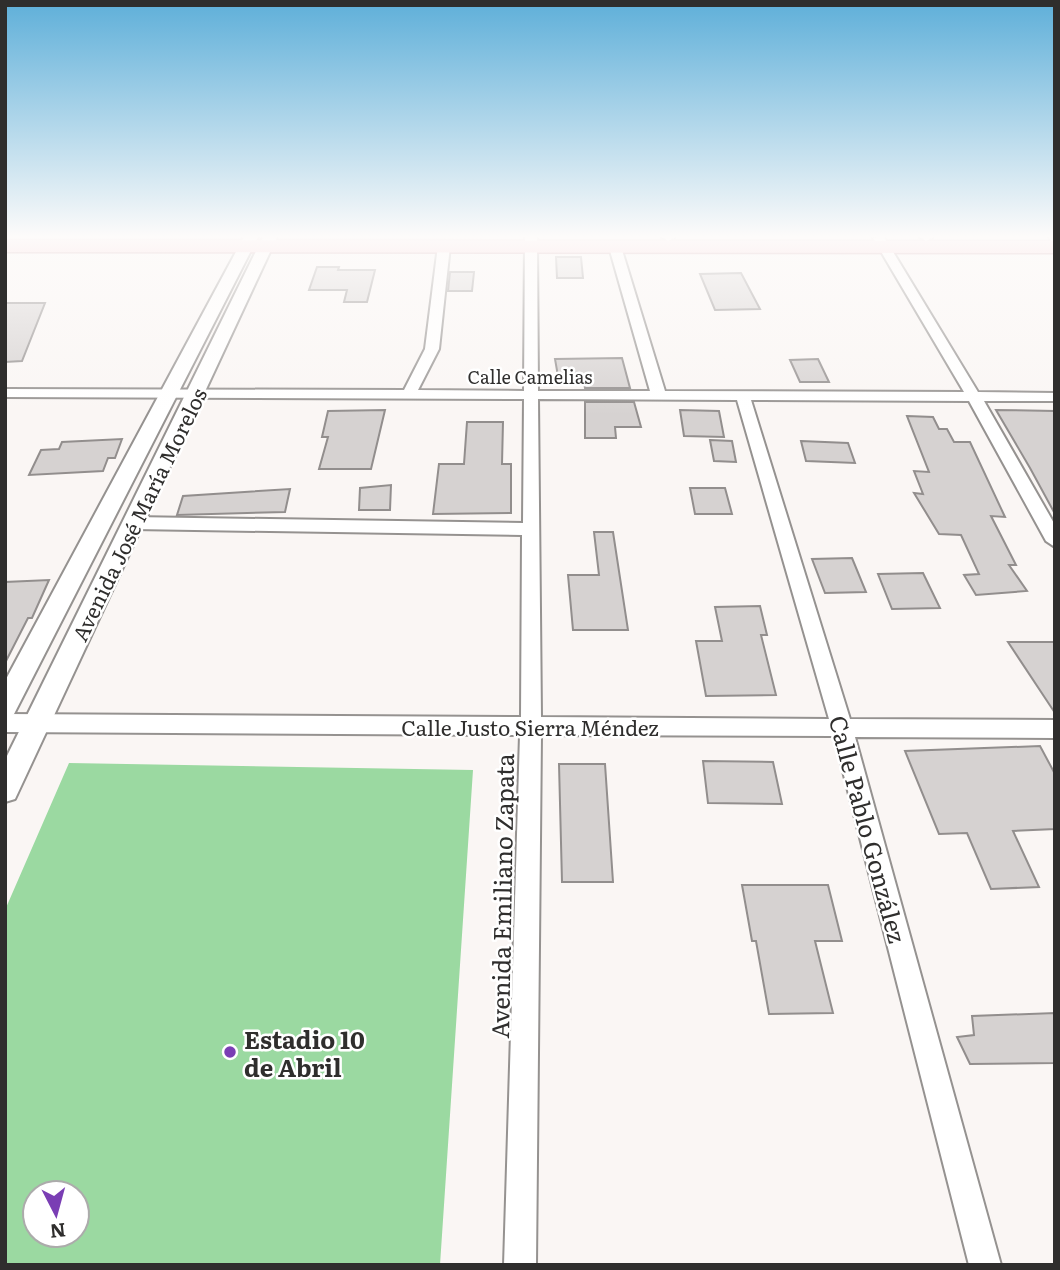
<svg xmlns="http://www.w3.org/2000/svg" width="1060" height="1270" viewBox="0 0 1060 1270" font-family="Literata,serif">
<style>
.green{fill:#9bd9a1;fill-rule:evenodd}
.building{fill:#d6d2d1;stroke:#928e8d;stroke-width:2}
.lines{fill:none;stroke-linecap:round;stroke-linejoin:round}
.minor-casing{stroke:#959290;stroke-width:4}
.tertiary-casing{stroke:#959290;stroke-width:4}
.primary-casing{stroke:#ae6a75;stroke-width:3}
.minor{fill:#fff;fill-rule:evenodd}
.tertiary{fill:#fff;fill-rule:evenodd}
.primary{fill:#f7b9c4;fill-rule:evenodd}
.poi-dot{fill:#7a3eb4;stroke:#fff;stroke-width:2.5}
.labels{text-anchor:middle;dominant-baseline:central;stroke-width:5;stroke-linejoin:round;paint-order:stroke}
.far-street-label{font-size:18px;fill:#2f2e2d;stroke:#fff}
.street-label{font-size:21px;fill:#2f2e2d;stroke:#fff}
.near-street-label{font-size:24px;fill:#2f2e2d;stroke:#fff}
.near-poi-label{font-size:24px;font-weight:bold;fill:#2f2e2d;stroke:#fff;text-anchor:start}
</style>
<rect width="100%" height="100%" fill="#faf6f4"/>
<path class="green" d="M 69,763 L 473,770 L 440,1265 L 5,1265 L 5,910 ZM 35,1193 L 77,1193 L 77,1235 L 35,1235 Z"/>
<path class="building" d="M 556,257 L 581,257 L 583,278 L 557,278 Z
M 317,267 L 339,267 L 338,270 L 375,270 L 367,302 L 344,302 L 347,290 L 309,290 Z
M 450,272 L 474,272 L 472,291 L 448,291 Z
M 741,273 L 760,309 L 715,310 L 700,274 Z
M 5,303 L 45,303 L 22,361 L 5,362 Z
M 622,358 L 630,388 L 585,388 L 584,382 L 559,382 L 555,359 Z
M 818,359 L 829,382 L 800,382 L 790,360 Z
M 585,402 L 634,402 L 641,427 L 615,427 L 616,438 L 585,438 Z
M 385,410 L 371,469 L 319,469 L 328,437 L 322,437 L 328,411 Z
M 680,410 L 719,411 L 724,437 L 684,436 Z
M 996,410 L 1055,411 L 1055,514 L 1030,468 Z
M 907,416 L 933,417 L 939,429 L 947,429 L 954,442 L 970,442 L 1005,517 L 991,516 L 1016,565 L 1009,565 L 1027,591 L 976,595 L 964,575 L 979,574 L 961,535 L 939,534 L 914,493 L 923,494 L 914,471 L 929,472 Z
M 467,422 L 503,422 L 502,464 L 511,464 L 511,513 L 433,514 L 439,464 L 464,464 Z
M 122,439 L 115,458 L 108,458 L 103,471 L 29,475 L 41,450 L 59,449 L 62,442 Z
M 710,440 L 732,441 L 736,462 L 714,461 Z
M 801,441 L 848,443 L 855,463 L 806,461 Z
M 391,485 L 390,510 L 359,510 L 360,488 Z
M 690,488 L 725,488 L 732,514 L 695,514 Z
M 290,489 L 285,512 L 177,515 L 183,496 Z
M 594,532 L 613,532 L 628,630 L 573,630 L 568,575 L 599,575 Z
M 852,558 L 866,592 L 825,593 L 812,559 Z
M 923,573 L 940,608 L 892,609 L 878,574 Z
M 49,580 L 32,618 L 28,618 L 5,663 L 5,582 Z
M 760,606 L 767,635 L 761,635 L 776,695 L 706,696 L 696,641 L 722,641 L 715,607 Z
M 1008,642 L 1055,642 L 1055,713 Z
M 1040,746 L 1055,774 L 1055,829 L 1013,831 L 1039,887 L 991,889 L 967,833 L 939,834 L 905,751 Z
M 703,761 L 773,762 L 782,804 L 708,803 Z
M 559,764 L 605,764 L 613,882 L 562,882 Z
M 742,885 L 828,885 L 842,941 L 815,941 L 833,1013 L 769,1014 L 756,941 L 752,941 Z
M 1055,1013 L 1055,1063 L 970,1064 L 957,1037 L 974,1035 L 972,1016 Z"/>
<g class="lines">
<g class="minor-casing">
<path id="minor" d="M 525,237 L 537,237 L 538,391 L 650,391 L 609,247 L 615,244 L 621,247 L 665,391 L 964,392 L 873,238 L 884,237 L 978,392 L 1055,393 L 1055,401 L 984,401 L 1055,525 L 1055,547 L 1046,541 L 969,401 L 751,400 L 850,719 L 1055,720 L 1055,738 L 855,737 L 1001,1265 L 969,1265 L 834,736 L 541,735 L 536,1265 L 504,1265 L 520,735 L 5,732 L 5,714 L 521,717 L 522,535 L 133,529 L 125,523 L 133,517 L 523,523 L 524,399 L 5,397 L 5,389 L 404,390 L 425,349 L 438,246 L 444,243 L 450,246 L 439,349 L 418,390 L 524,391 ZM 538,399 L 737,400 L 829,719 L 541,717 Z
M 662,237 L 674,237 L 674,238 L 668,241 Z
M 920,237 L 931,237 L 932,238 L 926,241 Z
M 1049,237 L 1055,237 L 1055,242 L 1051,241 Z"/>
</g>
<g class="tertiary-casing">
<path id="tertiary" d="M 244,237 L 258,237 L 14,714 L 5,717 L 5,681 Z
M 263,237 L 277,237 L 15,799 L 5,802 L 5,760 Z"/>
</g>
<g class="primary-casing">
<path id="primary" d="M 5,240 L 1055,241 L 1055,253 L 5,252 Z"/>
</g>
<use href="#minor" class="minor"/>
<use href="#tertiary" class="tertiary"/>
<use href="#primary" class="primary"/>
</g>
<linearGradient id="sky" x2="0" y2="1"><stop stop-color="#5eafd9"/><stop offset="0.57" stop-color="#fdfbfa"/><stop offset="1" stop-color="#fdfbfa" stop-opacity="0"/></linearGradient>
<rect width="1060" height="415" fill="url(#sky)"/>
<circle class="poi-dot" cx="230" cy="1052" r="7"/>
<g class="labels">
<g class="far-street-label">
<text x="530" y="376">Calle Camelias</text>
</g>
<g class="street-label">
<text transform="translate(138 514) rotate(-64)">Avenida José María Morelos</text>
<text x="530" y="726">Calle Justo Sierra Méndez</text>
</g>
<g class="near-street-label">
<text transform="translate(869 829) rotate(75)">Calle Pablo González</text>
<text transform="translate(501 896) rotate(-89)">Avenida Emiliano Zapata</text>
</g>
<g class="near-poi-label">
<text x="244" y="1038">Estadio 10<tspan x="244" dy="28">de Abril</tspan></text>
</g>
</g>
<rect width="1060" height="1270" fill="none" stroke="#2f2e2d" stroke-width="14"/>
<g transform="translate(56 1214) rotate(174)"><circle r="33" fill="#ffffff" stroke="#acabab" stroke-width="2"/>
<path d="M0-5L12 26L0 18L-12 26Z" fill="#7a3eb4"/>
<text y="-10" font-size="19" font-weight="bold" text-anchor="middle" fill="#2f2e2d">N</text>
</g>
</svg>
